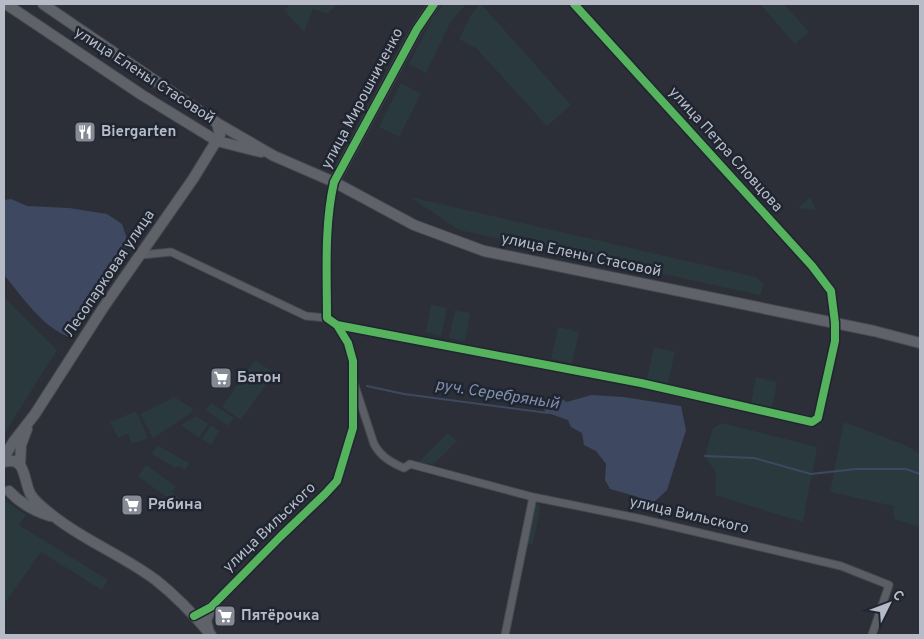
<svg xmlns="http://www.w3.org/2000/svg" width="924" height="639" viewBox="0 0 924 639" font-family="Overpass,sans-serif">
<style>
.green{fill:#2a393d}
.water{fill:#3e4961}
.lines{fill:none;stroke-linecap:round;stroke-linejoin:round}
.stream{stroke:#3e4961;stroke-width:2}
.street-casing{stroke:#484a50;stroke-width:9}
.secondary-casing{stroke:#484a50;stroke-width:12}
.street{stroke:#5b5e65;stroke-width:7}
.secondary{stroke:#5f6269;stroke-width:10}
.cycleway-casing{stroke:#1f2531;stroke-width:11}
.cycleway{stroke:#56b35d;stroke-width:8}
.labels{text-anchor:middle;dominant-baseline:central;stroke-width:5;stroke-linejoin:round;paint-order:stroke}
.street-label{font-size:15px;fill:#b6bbc7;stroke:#1f2531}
.poi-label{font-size:15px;font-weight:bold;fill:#b6bbc7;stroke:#1f2531;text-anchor:start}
.water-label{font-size:16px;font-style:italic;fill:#818fab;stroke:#1f2531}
</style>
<rect width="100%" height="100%" fill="#2c2f37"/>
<path class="green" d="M 291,4 L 338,4 L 327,14 L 313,9 L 304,32 L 284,10 Z
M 444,4 L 466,4 L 450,23 L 426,73 L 409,64 L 432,19 Z
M 479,4 L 481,4 L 571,105 L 547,126 L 477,49 L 459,39 L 470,17 Z
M 760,4 L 784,4 L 809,32 L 795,44 Z
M 401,83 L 421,94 L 399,137 L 379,127 Z
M 410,197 L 756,277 L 764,285 L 760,295 L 459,230 Z
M 810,197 L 816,210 L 798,208 Z
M 4,297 L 57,350 L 4,434 Z
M 431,305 L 447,308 L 441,336 L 426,332 Z
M 455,310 L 470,313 L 465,341 L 449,338 Z
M 558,327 L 579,332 L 572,363 L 551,359 Z
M 654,347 L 675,352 L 668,383 L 647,379 Z
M 255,360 L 274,373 L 241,420 L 222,407 Z
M 756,377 L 777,382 L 772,407 L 751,403 Z
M 173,396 L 193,409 L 190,414 L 153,438 L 140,414 L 171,399 Z
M 211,403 L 234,418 L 228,426 L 206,410 Z
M 136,411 L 148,438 L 132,444 L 128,434 L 118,438 L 110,422 Z
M 196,416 L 208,424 L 199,438 L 181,425 Z
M 844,422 L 905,445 L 920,454 L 920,527 L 894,519 L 893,506 L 830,492 Z
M 722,423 L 817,447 L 803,522 L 715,495 L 716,473 L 705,456 L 713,428 Z
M 211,425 L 220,431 L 211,445 L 202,439 Z
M 448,433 L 457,441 L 434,464 L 419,462 Z
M 157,445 L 189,463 L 186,470 L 178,466 L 176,468 L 152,454 Z
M 146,465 L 176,487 L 172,492 L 180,498 L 176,504 L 138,476 Z
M 4,500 L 26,515 L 19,525 L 108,580 L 102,590 L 41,552 L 6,601 L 4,599 Z
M 535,504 L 540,505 L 540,509 L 533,544 L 526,544 Z"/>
<path class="water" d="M 11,199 L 27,206 L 69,208 L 107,214 L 122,224 L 128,242 L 119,266 L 69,337 C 41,326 23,297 4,275 L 4,200 Z
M 591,395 L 623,397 L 681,406 L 686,430 L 667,490 L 652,504 L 635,496 L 610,489 L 605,480 L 606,464 L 596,451 L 584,445 L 582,433 L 571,427 L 568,420 L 545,412 L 544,406 L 555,396 L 567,402 Z"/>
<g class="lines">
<path class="stream" d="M 367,386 L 404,394 L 548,413
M 705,456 L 754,458 L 811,474 L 856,469 L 906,469 L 920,474"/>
<g class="street-casing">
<path id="street" d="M 141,255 L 171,252 L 306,316 L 327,318
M 337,325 L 641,383 L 812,422 L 818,418 L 835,341 L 835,323 L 831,291 L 812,266 L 574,4
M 354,383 L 374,444 C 381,457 392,463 404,468 L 410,464 L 533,497 L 637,518 L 841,566 L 889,585 L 872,635
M 194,616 L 211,607 L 281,536 L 325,494 L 337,481 L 353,428 L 353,361 L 348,343 L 337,325 L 327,318 L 328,215 L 334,182
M 505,635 L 533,497"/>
</g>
<g class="secondary-casing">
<path id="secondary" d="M 6,4 L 142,95 L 217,141 L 261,152
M 43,4 L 217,123 L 274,156 L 334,182 L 414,225 L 484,251 L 874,331 L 920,343
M 334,182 L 417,29 L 434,4
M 4,457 L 14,441 L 35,414 L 103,308 L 193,179 L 220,135 L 217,123
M 4,462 C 27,455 23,482 31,495 C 36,503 48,512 56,518 C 87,542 126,557 157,581 C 176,596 195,616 211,635
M 20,465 L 21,445 L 27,429
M 9,491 C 20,503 34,511 50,516
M 209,632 L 206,621 L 211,607"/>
</g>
<use href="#street" class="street"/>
<use href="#secondary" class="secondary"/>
<g class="cycleway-casing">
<path id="cycleway" d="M 337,325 L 641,383 L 812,422 L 818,418 L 835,341 L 835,323 L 831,291 L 812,266 L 574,4
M 194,616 L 211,607 L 281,536 L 325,494 L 337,481 L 353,428 L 353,361 L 348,343 L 337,325 L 327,318 C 327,273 324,226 334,182 L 417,29 L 434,4"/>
</g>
<use href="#cycleway" class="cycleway"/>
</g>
<defs>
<g id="restaurant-square" transform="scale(1.125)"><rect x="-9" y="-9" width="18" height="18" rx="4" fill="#868a95" stroke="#1f2531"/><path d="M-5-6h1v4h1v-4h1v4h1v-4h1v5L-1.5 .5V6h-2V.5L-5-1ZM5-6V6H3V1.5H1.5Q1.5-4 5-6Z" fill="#fff"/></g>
<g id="supermarket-square" transform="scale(1.125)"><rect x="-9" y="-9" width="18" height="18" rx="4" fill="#868a95" stroke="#1f2531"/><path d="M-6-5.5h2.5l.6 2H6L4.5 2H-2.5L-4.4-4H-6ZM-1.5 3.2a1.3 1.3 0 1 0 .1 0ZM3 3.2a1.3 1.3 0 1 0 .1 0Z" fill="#fff"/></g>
</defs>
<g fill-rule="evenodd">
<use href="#restaurant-square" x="85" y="132"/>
<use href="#supermarket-square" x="221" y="378"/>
<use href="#supermarket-square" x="132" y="505"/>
<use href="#supermarket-square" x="225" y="616"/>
</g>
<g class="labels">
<g class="street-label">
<text transform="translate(144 76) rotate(33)">улица Елены Стасовой</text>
<text transform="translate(363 99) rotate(-62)">улица Мирошниченко</text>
<text transform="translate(725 150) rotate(48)">улица Петра Словцова</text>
<text transform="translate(581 256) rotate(12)">улица Елены Стасовой</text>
<text transform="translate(110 274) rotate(-56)">Лесопарковая улица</text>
<text transform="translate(689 516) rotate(13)">улица Вильского</text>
<text transform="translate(270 528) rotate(-44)">улица Вильского</text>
</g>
<g class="poi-label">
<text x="101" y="132">Biergarten</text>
<text x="237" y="378">Батон</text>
<text x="148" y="505">Рябина</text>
<text x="241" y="616">Пятёрочка</text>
</g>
<g class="water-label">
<text transform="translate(497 395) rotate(9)">руч. Серебряный</text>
</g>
</g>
<rect width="924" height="639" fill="none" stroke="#b6bbc7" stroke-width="10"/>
<g transform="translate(889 604) rotate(48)" stroke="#1f2531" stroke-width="4" paint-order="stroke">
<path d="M0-4L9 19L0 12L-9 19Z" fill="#b6bbc7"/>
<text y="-8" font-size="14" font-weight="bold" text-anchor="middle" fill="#b6bbc7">С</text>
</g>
</svg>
